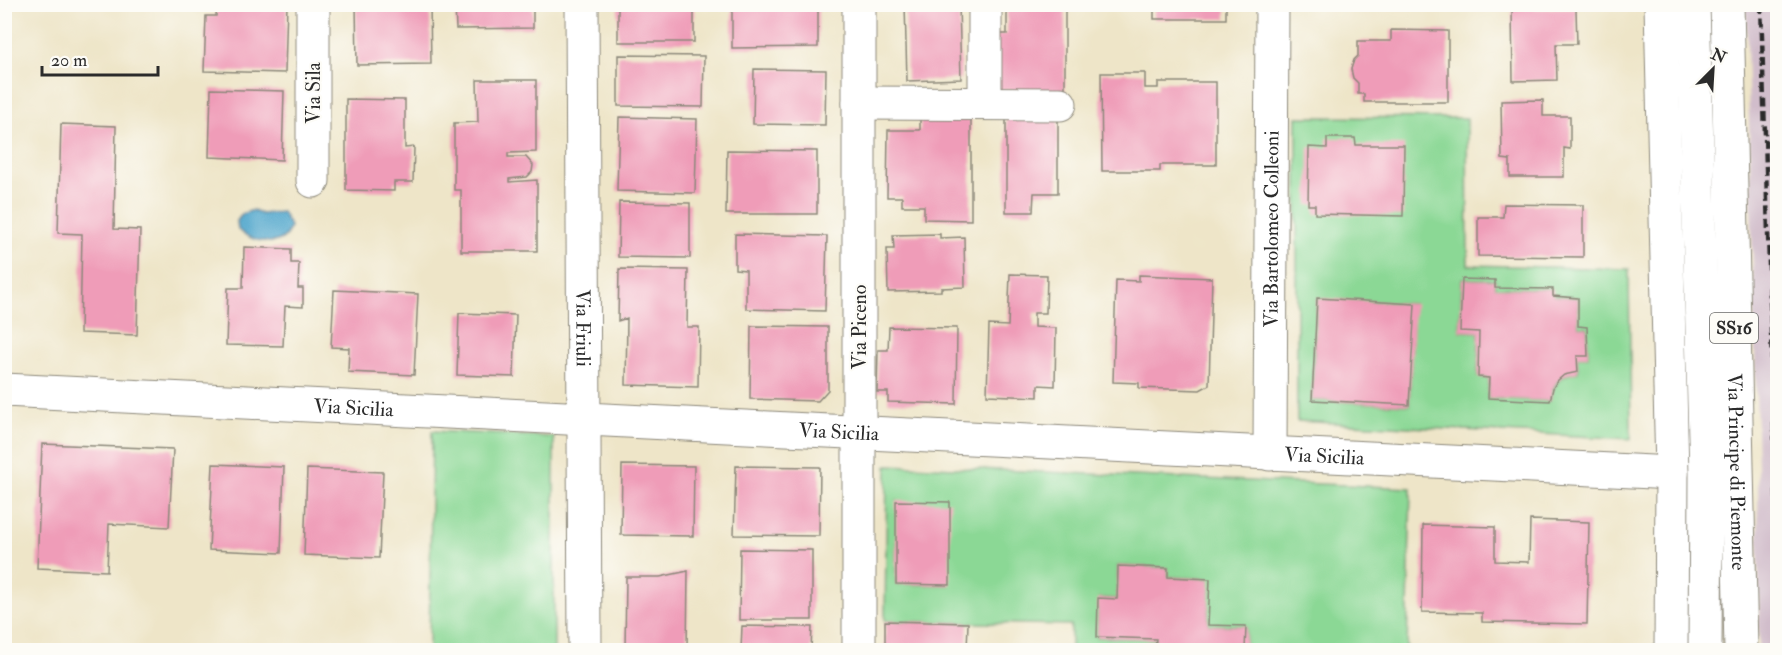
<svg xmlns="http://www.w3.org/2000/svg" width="1782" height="655" viewBox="0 0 1782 655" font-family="'IM FELL Double Pica',serif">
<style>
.industrial{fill:#d1bdcb}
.green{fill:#8bd895;stroke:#5b8260;stroke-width:1.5;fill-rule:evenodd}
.water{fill:#50a6cc;stroke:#3e687c;stroke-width:1.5}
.building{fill:#ef9cb8}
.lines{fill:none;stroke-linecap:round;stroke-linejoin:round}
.minor-casing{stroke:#8c887a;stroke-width:35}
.major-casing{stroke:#8c887a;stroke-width:35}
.minor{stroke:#fff;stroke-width:33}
.major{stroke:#fff;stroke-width:33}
.rail{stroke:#2b2b2b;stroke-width:4.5;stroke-dasharray:9 4.5;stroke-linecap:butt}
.labels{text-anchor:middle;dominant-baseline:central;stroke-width:4.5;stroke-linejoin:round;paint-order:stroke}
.shield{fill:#fdfcf7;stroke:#6a6a68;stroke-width:1.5}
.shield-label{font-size:18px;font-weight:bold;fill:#2b2b2b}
.street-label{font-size:20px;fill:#2b2b2b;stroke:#fdfcf7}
</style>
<rect width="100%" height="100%" fill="#fdfcf7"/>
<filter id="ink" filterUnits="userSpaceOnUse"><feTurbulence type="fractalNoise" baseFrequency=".0167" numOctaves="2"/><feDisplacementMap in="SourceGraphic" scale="12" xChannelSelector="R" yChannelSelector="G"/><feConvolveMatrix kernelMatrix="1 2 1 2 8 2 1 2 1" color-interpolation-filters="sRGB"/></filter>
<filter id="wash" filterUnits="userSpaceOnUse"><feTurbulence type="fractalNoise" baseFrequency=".008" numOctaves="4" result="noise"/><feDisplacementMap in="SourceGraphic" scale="24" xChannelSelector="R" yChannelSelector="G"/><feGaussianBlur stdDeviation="1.35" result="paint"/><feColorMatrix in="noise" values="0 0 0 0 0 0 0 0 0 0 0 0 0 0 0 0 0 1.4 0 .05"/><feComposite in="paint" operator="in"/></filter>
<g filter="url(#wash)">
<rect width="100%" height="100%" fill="#eee5c8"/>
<path class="industrial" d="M 1746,5 L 1778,5 L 1777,650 L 1759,650 L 1758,469 Z"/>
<path class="green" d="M 1297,117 L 1467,118 L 1468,265 L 1629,269 L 1631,439 L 1297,421 ZM 1462,279 L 1495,280 L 1495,288 L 1552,289 L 1553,296 L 1578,298 L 1578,326 L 1587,327 L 1588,356 L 1577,356 L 1578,372 C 1561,374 1552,384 1550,401 L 1488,398 L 1489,378 L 1478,377 L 1479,332 L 1460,331 ZM 1317,299 L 1414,304 L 1409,405 L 1312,400 Z
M 432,431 L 554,437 L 554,650 L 429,650 Z
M 887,465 L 1411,488 L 1407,650 L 1245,650 L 1246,626 L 1208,625 L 1209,579 L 1168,577 L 1168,568 L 1118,566 L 1117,599 L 1099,598 L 1097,637 L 1156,639 L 1155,650 L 1071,650 L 1071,625 L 885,621 ZM 897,501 L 949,585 L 896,584 Z"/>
<path class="water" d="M 253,210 L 261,214 L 282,212 L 290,226 C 284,251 253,242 238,230 L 237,221 L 242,214 Z"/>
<g id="blocks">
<path class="building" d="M 217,4 L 287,4 L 285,73 L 204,71 L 206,16 L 216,16 Z
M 356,4 L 430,4 L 431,64 L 357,65 Z
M 455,4 L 533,4 L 533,28 L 456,29 Z
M 732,4 L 818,4 L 818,47 L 732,48 Z
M 905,4 L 959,4 L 961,79 L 907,81 Z
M 1007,4 L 1065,4 L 1065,91 L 994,90 L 994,34 L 1007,34 Z
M 1154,4 L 1226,4 L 1226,19 L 1154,19 Z
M 618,5 L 694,5 L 694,42 L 618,42 Z
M 1512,9 L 1576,9 L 1577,44 L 1556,44 L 1557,80 L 1513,81 Z
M 1391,30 L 1448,31 L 1448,102 L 1364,102 L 1364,94 L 1358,94 L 1358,83 L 1353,78 L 1351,69 L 1354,60 L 1358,56 L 1358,41 L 1391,41 Z
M 618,55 L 704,56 L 703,107 L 618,106 Z
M 754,69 L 826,70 L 825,125 L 753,124 Z
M 1101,73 L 1145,73 L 1145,88 L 1158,88 L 1158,82 L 1216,82 L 1216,165 L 1160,165 L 1160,171 L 1102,171 Z
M 477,80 L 536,80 L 536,152 L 508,153 L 508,157 L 526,157 L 533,165 L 532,172 L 527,177 L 509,179 L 509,182 L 537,180 L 537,251 L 461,251 L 461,190 L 454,190 L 454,123 L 478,122 Z
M 211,89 L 284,91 L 282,160 L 209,157 Z
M 346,99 L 405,100 L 405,148 L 414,147 L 413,182 L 394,182 L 394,191 L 346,190 Z
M 1543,100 L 1543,116 L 1570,116 L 1570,149 L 1564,148 L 1564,177 L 1510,177 L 1510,160 L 1502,159 L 1501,101 Z
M 1006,115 L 1058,116 L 1058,193 L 1034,193 L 1033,212 L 1006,212 Z
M 619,117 L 697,119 L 695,193 L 617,191 Z
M 920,119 L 971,119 L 971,220 L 924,219 L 924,206 L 902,206 L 902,197 L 887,197 L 888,130 L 920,130 Z
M 61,124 L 116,126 L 114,229 L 140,230 L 137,335 L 80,333 L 82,234 L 58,233 Z
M 1327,138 L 1355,138 L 1356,145 L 1404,145 L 1403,216 L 1315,214 L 1315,205 L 1308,205 L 1309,147 L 1327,148 Z
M 727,150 L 817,151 L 817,214 L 726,214 Z
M 619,202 L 690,203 L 690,258 L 618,257 Z
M 1504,204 L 1583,205 L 1583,257 L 1478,256 L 1478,217 L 1503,217 Z
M 735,234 L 827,236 L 825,311 L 746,309 L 746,270 L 735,269 Z
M 940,234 L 940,238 L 964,237 L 965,287 L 941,288 L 941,291 L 888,292 L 887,249 L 894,249 L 893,235 Z
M 244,247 L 291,249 L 291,263 L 299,263 L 298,288 L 303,288 L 303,307 L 285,306 L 283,346 L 226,345 L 228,288 L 243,288 Z
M 619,269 L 688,270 L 687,327 L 699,327 L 698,387 L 626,385 L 627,318 L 618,321 Z
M 1010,274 L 1047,275 L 1046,313 L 1034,313 L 1034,327 L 1056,328 L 1055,386 L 1038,385 L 1038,397 L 987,395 L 989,325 L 1008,326 Z
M 1139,275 L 1212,278 L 1209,385 L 1200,390 L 1139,388 L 1139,383 L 1113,382 L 1116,280 L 1139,281 Z
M 1462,279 L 1495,280 L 1495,288 L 1553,289 L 1553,296 L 1578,298 L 1578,326 L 1587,327 L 1588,356 L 1577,356 L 1578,372 L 1564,375 L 1557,381 L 1553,388 L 1550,401 L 1488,398 L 1489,378 L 1478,377 L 1479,332 L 1460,331 Z
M 334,290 L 418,294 L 414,375 L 348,372 L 349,348 L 331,347 Z
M 1317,298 L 1415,304 L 1409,405 L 1312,400 Z
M 459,313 L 516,315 L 514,377 L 457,375 Z
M 751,326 L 828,327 L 828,390 L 818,401 L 750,399 Z
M 889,327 L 957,328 L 956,404 L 888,402 L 888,392 L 877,392 L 878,350 L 888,350 Z
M 42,444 L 173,449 L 169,527 L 109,524 L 107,571 L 37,568 Z
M 213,464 L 284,467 L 281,553 L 209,550 Z
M 622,465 L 694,466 L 693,536 L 621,535 Z
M 736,466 L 820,467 L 819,536 L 734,535 Z
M 307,469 L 383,472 L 379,558 L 304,555 Z
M 896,501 L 950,502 L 950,585 L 896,584 Z
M 1530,520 L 1589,522 L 1587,624 L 1482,622 L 1482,613 L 1422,612 L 1423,525 L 1495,527 L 1495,561 L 1529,562 Z
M 740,549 L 812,550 L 812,620 L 739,620 Z
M 1118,566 L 1168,568 L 1168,577 L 1210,579 L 1208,625 L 1246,626 L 1245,650 L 1155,650 L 1156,639 L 1097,637 L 1098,598 L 1117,599 Z
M 688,571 L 687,650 L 625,650 L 626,577 L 660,577 Z
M 885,621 L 968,623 L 967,650 L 885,650 Z
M 742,626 L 812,627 L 811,650 L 741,650 Z"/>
</g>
</g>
<g filter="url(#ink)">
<use href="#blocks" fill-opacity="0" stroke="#8c887a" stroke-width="1.5"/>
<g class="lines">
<g class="minor-casing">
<g id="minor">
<path d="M 313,4 L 313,181"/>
<path id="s1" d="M 582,4 L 585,650"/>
<path d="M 859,4 L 859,650"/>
<path d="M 859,103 L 1060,104"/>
<path d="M 985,103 L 985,4"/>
<path id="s2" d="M 4,390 L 1672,473"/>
<path id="s3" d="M 1270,454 L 1272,4"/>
</g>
</g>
<g class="major-casing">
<g id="major">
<path d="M 1661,4 L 1672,473 L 1671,650"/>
<path d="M 1693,4 L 1706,473 L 1705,650"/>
<path id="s4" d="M 1727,4 L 1741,650"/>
</g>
</g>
<use href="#minor" class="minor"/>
<use href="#major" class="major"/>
<path class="rail" d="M 1761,4 L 1778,559"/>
</g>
</g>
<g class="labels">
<rect class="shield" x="1710" y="313" width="48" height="30" rx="4.5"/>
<g class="shield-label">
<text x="1734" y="328">SS16</text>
</g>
<g class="street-label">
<text transform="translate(313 93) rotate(-90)">Via Sila</text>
<text stroke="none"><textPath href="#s3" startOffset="225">Via Bartolomeo Colleoni</textPath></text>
<text transform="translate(859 327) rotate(-90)">Via Piceno</text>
<text stroke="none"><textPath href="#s1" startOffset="324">Via Friuli</textPath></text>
<text stroke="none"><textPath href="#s2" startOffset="350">Via Sicilia</textPath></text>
<text stroke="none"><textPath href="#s2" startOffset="836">Via Sicilia</textPath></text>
<text stroke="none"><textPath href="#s2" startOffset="1322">Via Sicilia</textPath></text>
<text stroke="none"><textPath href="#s4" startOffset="468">Via Principe di Piemonte</textPath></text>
</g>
</g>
<rect width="1782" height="655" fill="none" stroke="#fdfcf7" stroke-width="24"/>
<g transform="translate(1713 69) rotate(24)" stroke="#fdfcf7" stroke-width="4.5" paint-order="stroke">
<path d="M0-4.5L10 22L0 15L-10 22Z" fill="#2b2b2b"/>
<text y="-9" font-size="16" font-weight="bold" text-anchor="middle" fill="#2b2b2b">N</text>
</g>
<path d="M42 66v9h116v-9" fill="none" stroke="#2b2b2b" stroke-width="3"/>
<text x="51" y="66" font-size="18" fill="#2b2b2b" stroke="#fdfcf7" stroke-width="4.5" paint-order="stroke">20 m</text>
</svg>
